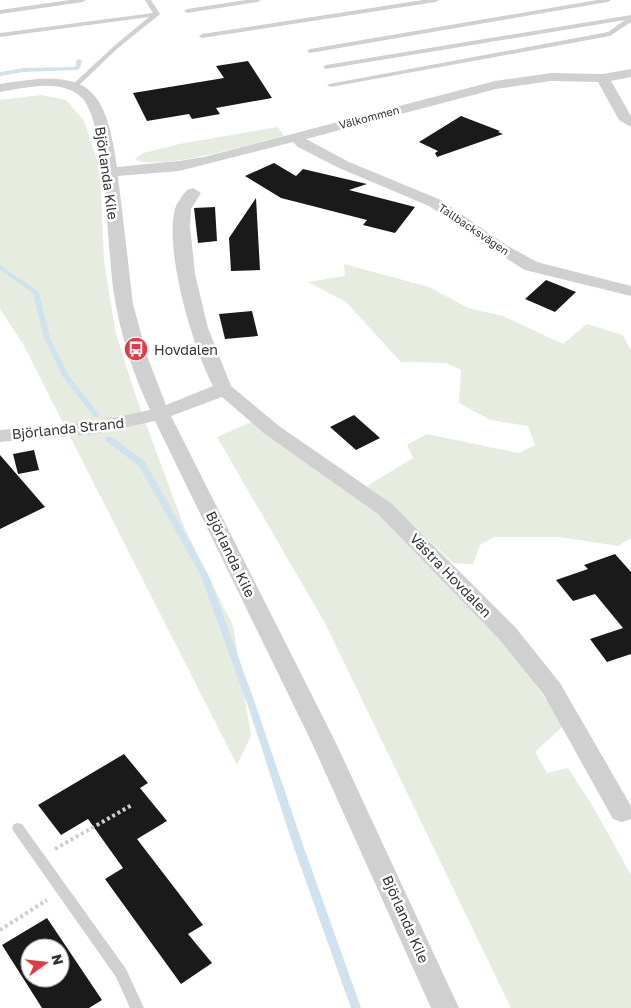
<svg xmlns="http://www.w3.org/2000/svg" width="631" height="1008" viewBox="0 0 631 1008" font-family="'Golos Text',sans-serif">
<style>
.green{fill:#e6ecdf}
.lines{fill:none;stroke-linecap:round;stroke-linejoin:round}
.stream{fill:#cfe2ee;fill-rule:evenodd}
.building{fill:#1a1a1a;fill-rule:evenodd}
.path{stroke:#cdcdcd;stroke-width:4;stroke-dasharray:3 3;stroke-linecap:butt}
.service{fill:#d0d0d0;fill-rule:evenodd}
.minor{fill:#d0d0d0;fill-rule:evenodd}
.labels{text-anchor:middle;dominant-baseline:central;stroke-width:5;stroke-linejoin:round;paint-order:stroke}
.far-street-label{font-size:11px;fill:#333;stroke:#fff}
.street-label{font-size:14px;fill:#333;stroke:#fff}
.poi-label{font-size:14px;fill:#333;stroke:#fff;text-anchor:start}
</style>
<rect width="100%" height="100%" fill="#fff"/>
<path class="green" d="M 41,95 L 66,100 L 84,121 L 100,169 L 104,260 L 115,330 L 137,400 L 185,529 L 233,626 L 251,736 L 237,765 L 23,344 L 0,309 L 0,100 Z
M 278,127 L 284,136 C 258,142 155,173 135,159 L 143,153 L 179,144 Z
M 344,264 L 429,287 L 468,308 L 503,316 L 563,344 L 587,324 L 623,335 L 631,351 L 631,538 L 618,546 L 559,537 L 494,537 L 480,545 L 473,564 L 453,563 L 407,519 L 367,486 L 413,458 L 407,445 L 427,434 L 519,453 L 535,445 L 528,426 L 490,420 L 459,403 L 461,370 L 446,363 L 401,362 L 346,302 L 308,282 L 345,276 Z
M 251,422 L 370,504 L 496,633 L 565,724 L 535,752 L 547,773 L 568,768 L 595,810 L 631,875 L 631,1008 L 511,1008 L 325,623 L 217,437 Z"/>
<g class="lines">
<path class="stream" d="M 77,59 L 82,60 L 80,68 L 77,70 L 24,72 L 0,76 L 0,72 L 24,68 L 75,67 Z
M 0,265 L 39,292 L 50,338 L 69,376 L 98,413 L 100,415 L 98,417 L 94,417 L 63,377 L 44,338 L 33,293 L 0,270 Z
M 106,437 L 112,437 L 145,462 L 209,576 L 256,706 L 303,845 L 361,1008 L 351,1008 L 293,845 L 248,706 L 201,576 L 139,466 L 106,441 L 105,439 Z"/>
</g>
<path class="building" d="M 248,61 L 272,98 L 216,108 L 220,114 L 192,119 L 189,114 L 147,121 L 133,93 L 224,78 L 216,66 Z
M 461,116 L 500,131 L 498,132 L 503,134 L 437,157 L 435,153 L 438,151 L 419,142 Z
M 274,163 L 296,176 L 303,169 L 367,184 L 349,190 L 415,207 L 395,233 L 363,225 L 367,220 L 281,198 L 245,176 Z
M 256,198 L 260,270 L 231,271 L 229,238 Z
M 215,207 L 217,241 L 198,243 L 194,208 Z
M 546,280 L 576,292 L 555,312 L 525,299 Z
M 252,311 L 258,336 L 225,339 L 219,314 Z
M 354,415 L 380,438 L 356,450 L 330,427 Z
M 34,450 L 39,470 L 18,474 L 13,454 Z
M 0,455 L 45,507 L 0,529 Z
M 615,554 L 631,572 L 631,654 L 607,662 L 590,639 L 623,628 L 595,594 L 573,601 L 556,580 L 588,569 L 584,565 Z
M 124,754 L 148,783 L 140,788 L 167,821 L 137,839 L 203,925 L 188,934 L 212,963 L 181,984 L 105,879 L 123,868 L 88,819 L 61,835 L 38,805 Z
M 47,918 L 102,1000 L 89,1008 L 42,1008 L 2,945 ZM 30,948 L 60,948 L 60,978 L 30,978 Z"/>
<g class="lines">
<path class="path" d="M 55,849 L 132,805
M 0,930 L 47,900"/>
<path class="service" d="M 70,0 L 86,0 L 83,2 L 0,14 L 0,10 Z
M 145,0 L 151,0 L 160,14 L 159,15 L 118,48 L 76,88 L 70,87 L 114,46 L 149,17 L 0,37 L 0,33 L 153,13 Z
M 246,0 L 261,0 L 258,2 L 187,13 L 184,11 L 187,9 Z
M 423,0 L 439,0 L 436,2 L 202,38 L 199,36 L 202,34 Z
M 597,0 L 611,0 L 608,2 L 310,53 L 307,51 L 310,49 Z
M 631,15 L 631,22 L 610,36 L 331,87 L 327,85 L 329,84 L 608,32 L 625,20 L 326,69 L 323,67 L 326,65 Z
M 18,823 L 22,824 L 126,969 L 144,1008 L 130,1008 L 116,977 L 14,832 L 12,828 L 14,824 Z"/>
<path class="minor" d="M 631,69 L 631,77 L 611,81 L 631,116 L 631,127 L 619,120 L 598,82 L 551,81 L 496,89 L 306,139 L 349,162 L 441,200 L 506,245 L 537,262 L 631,286 L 631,296 L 525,270 L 494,251 L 429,206 L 339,168 L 298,147 L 293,142 L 179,171 L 118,176 L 133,304 L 147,356 L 166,405 L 213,386 C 193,348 164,251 175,209 C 177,202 183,195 187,190 L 193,188 L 201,193 L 191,209 L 190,226 L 195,274 L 208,328 L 231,386 L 279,426 L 392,504 L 516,628 L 560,683 L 631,806 L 631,819 L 622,822 L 613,819 L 544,695 L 500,640 L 378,514 L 265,434 L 222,397 L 171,416 L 336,743 L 459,1008 L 431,1008 L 312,743 L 155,421 L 94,434 L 0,442 L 0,430 L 94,422 L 150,410 C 133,374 120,333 114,294 C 107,254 107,120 81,97 C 60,78 25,88 0,92 L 0,84 C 84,70 105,80 117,167 L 179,161 L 204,157 L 495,81 L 551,73 L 603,74 Z"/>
</g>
<defs>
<g id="bus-disc" transform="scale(1.25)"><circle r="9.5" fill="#e63946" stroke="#fff"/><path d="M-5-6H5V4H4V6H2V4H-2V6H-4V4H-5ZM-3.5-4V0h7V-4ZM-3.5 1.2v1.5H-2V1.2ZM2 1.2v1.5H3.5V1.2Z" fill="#fff"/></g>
</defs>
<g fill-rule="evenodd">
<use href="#bus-disc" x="136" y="349"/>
</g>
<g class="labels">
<g class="far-street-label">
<text transform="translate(369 117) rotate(-15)">Välkommen</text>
<text transform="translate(474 229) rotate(34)">Tallbacksvägen</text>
</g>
<g class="street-label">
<text transform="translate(107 173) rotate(82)">Björlanda Kile</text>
<text transform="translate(68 428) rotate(-6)">Björlanda Strand</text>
<text transform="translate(231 554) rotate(64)">Björlanda Kile</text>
<text transform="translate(451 575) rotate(46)">Västra Hovdalen</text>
<text transform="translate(406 919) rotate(66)">Björlanda Kile</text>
</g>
<g class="poi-label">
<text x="154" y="349">Hovdalen</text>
</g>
</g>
<g transform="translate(45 963) rotate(75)"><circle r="24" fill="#ffffff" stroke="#adadad"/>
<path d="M0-4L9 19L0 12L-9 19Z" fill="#e63946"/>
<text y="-8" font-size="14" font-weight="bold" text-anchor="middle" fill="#333333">N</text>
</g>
</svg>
